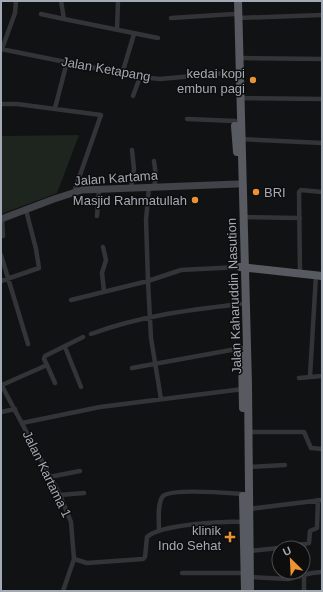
<svg xmlns="http://www.w3.org/2000/svg" width="323" height="592" viewBox="0 0 323 592" font-family="Arial,sans-serif">
<style>
.green{fill:#1e251e}
.lines{fill:none;stroke-linecap:round;stroke-linejoin:round}
.minor{stroke:#333438;stroke-width:4.5}
.secondary{stroke:#414348;stroke-width:7}
.trunk{stroke:#575a60;stroke-width:8}
.poi-dot{fill:#eb9332;stroke:#0d0d0e;stroke-width:1.5}
.labels{text-anchor:middle;dominant-baseline:central;stroke-width:3;stroke-linejoin:round;paint-order:stroke}
.street-label{font-size:13px;fill:#a3aab3;stroke:#0d0d0e}
.poi-label{font-size:13px;fill:#a3aab3;stroke:#0d0d0e;text-anchor:end}
</style>
<rect width="100%" height="100%" fill="#111213"/>
<path class="green" d="M 79,135 L 57,193 L 1,214 L 1,136 Z"/>
<g class="lines">
<path class="minor" d="M 61,1 L 64,19 L 158,38
M 41,14 L 64,19
M 171,18 L 234,14
M 238,18 L 322,15
M 117,30 L 118,1
M 1,49 L 140,77 L 160,79 L 236,72
M 2,49 L 15,13 L 16,1
M 241,58 L 322,59
M 122,74 L 134,34
M 133,96 L 140,77
M 240,98 L 322,99
M 1,104 L 17,104 L 101,115 L 74,192
M 55,108 L 67,62
M 187,119 L 235,121
M 241,139 L 322,143
M 131,187 L 134,169 L 132,150
M 149,187 L 146,220 L 148,281 L 151,338 L 161,399
M 154,187 L 156,177 L 154,161
M 97,216 L 99,189
M 243,217 L 300,218
M 2,219 L 3,236
M 103,247 L 106,260 L 102,273 L 104,291
M 1,255 L 28,344
M 300,274 L 299,192 L 301,190 L 322,192
M 1,281 L 39,268 L 36,249 L 26,210
M 71,300 L 148,281 L 181,270 L 239,267
M 91,334 C 139,316 189,310 240,304
M 65,347 L 81,387
M 47,365 L 55,383
M 132,368 L 242,348
M 310,376 L 316,275
M 299,378 L 322,376
M 1,384 L 60,495 L 71,522 L 74,559 L 63,591
M 2,385 L 47,365 L 44,359 L 45,356 L 83,337
M 1,412 L 15,409
M 22,423 L 100,407 L 243,389
M 248,432 L 304,432 L 311,448 L 322,449
M 248,467 L 285,465
M 49,477 L 80,471
M 60,495 L 84,493
M 249,509 L 322,500
M 159,530 C 159,521 157,503 163,496 C 172,488 229,493 243,494
M 304,545 L 304,591
M 281,548 L 309,543 L 310,531 L 317,528 L 318,500
M 250,551 L 279,548
M 74,559 L 87,563 L 143,559 L 145,557 L 147,537 C 161,524 225,521 245,522
M 182,573 L 244,573
M 250,577 L 288,579 L 312,573 L 322,572"/>
<path class="secondary" d="M 1,219 L 54,199 L 82,190 L 238,184"/>
<path class="trunk" d="M 238,1 L 248,385 L 250,591
M 235,126 L 237,152
M 240,267 L 322,276
M 242,356 L 243,408
M 243,496 L 245,591"/>
</g>
<g class="poi-dot">
<circle cx="253" cy="80" r="4"/>
<circle cx="256" cy="192" r="4"/>
<circle cx="195" cy="200" r="4"/>
<path d="M228 531h4v4h4v4h-4v4h-4v-4h-4v-4h4z"/>
</g>
<g class="labels">
<g class="street-label">
<text transform="translate(106 69) rotate(10)">Jalan Ketapang</text>
<text transform="translate(116 178) rotate(-4)">Jalan Kartama</text>
<text transform="translate(234 296) rotate(-92)">Jalan Kaharuddin Nasution</text>
<text transform="translate(47 474) rotate(64)">Jalan Kartama 1</text>
</g>
<g class="poi-label">
<text x="245" y="73">kedai kopi<tspan x="245" dy="15">embun pagi</tspan></text>
<text x="264" y="192" text-anchor="start">BRI</text>
<text x="187" y="200">Masjid Rahmatullah</text>
<text x="221" y="530">klinik<tspan x="221" dy="15">Indo Sehat</tspan></text>
</g>
</g>
<rect width="323" height="592" fill="none" stroke="#a3aab3" stroke-width="4"/>
<g transform="translate(291 560) rotate(336)"><circle r="19" fill="#0d0d0e" stroke="#494c50"/>
<path d="M0-3L7 15L0 10L-7 15Z" fill="#eb9332"/>
<text y="-6" font-size="11" font-weight="bold" text-anchor="middle" fill="#a3aab3">U</text>
</g>
</svg>
